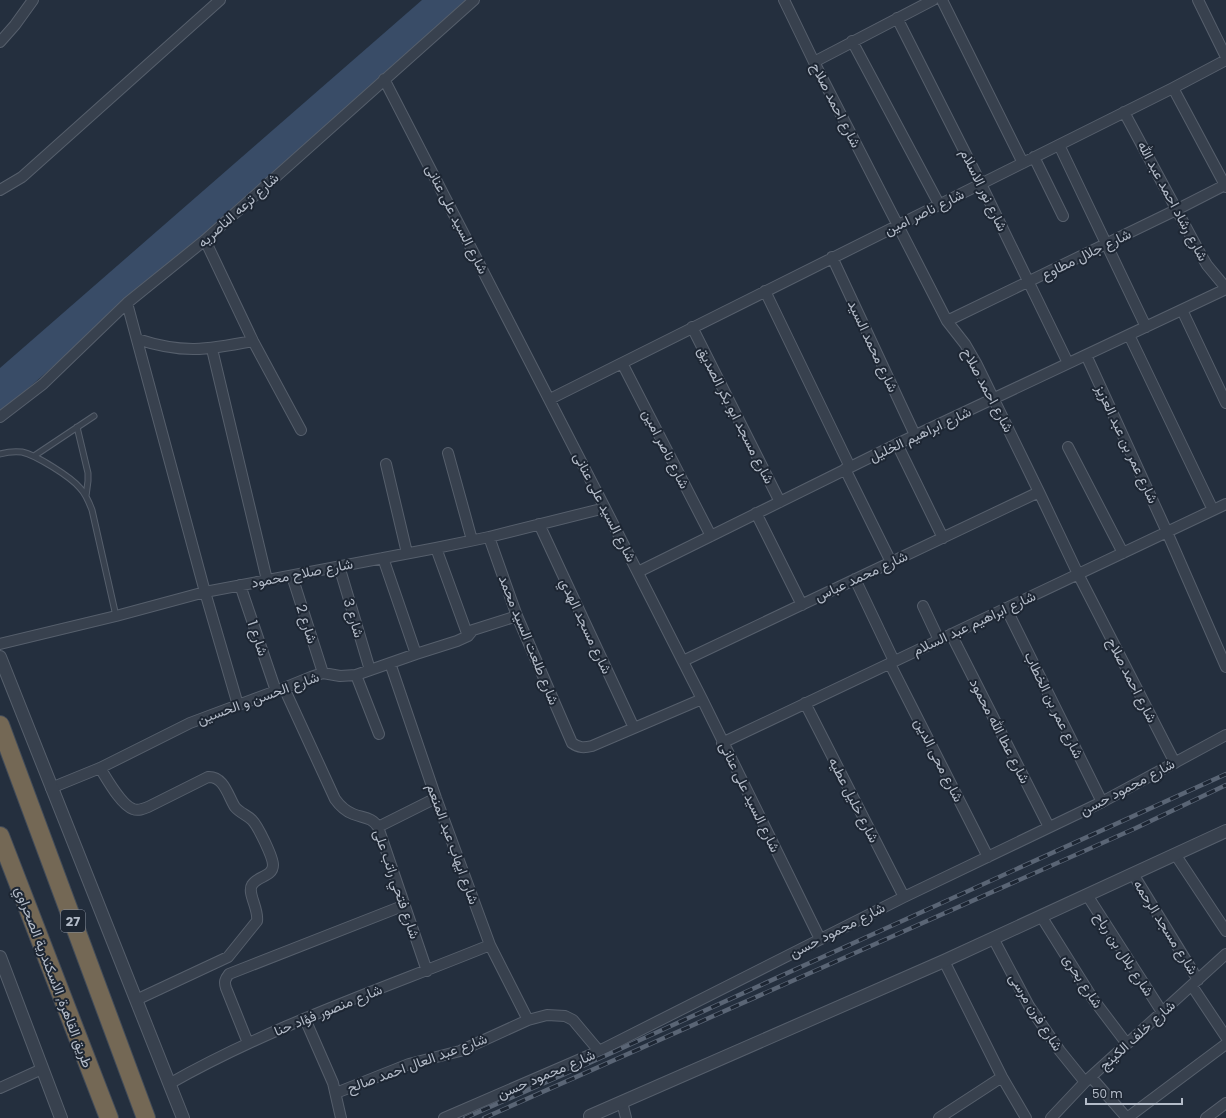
<svg xmlns="http://www.w3.org/2000/svg" width="1226" height="1118" viewBox="0 0 1226 1118" font-family="Poppins,Vazirmatn,sans-serif">
<style>
.water{fill:#394c67}
.lines{fill:none;stroke-linecap:round;stroke-linejoin:round}
.service-casing{stroke:#565f6c;stroke-width:7}
.minor-casing{stroke:#565f6c;stroke-width:12}
.tertiary-casing{stroke:#565f6c;stroke-width:14}
.motorway-casing{stroke:#434c59;stroke-width:20}
.service{stroke:#38414e;stroke-width:5}
.minor{stroke:#38414e;stroke-width:10}
.tertiary{stroke:#38414e;stroke-width:12}
.motorway{stroke:#746855;stroke-width:18}
.rail-casing{stroke:#5a6575;stroke-width:4.5}
.rail{stroke:#1d2633;stroke-width:3;stroke-dasharray:9;stroke-linecap:butt}
.labels{text-anchor:middle;dominant-baseline:central;stroke-width:4;stroke-linejoin:round;paint-order:stroke}
.shield{fill:#1d2633;stroke:#878f9c;stroke-width:1}
.shield-label{font-size:13px;font-weight:bold;fill:#b4bcc9}
.street-label{font-size:14px;fill:#b4bcc9;stroke:#1d2633}
</style>
<rect width="100%" height="100%" fill="#242f3e"/>
<path class="water" d="M 422,0 L 469,0 L 353,104 L 0,413 L 0,368 Z"/>
<g class="lines">
<g class="service-casing">
<path id="service" d="M 77,427 L 88,473 L 88,481 L 86,496
M 0,454 C 7,452 14,451 22,452 C 36,455 71,477 80,488 C 86,494 89,502 92,510 L 116,616
M 34,456 L 94,416"/>
</g>
<g class="minor-casing">
<path id="minor" d="M 784,0 L 814,62 L 947,321 L 965,344 L 976,363 L 1039,492 L 1078,574 L 1175,763
M 942,0 L 1023,163
M 1198,0 L 1226,57
M 897,18 L 981,184 L 1068,363
M 852,41 L 939,204
M 0,42 L 15,25 L 33,0
M 814,62 L 933,0
M 384,79 L 605,508 L 702,699 L 820,939
M 1173,88 L 1226,187
M 1124,112 L 1201,255 L 1207,265 L 1226,288
M 1059,145 L 1146,327
M 1034,157 L 1063,216
M 0,190 L 22,177 L 220,0
M 205,240 L 253,341 L 301,430
M 832,257 L 915,435
M 765,291 L 850,467
M 127,303 L 205,592 L 238,705
M 1182,310 L 1226,403
M 947,321 L 1178,209 L 1225,185
M 692,327 L 780,502
M 1129,335 L 1213,510
M 137,339 C 183,354 206,350 253,341
M 212,349 L 267,580
M 1086,355 L 1167,532 L 1226,667
M 622,363 L 711,536
M 550,399 L 1173,88 L 1226,60
M 0,417 L 43,384 L 127,303 L 205,240 L 474,0
M 897,444 L 943,538
M 1068,447 L 1123,553
M 448,453 L 472,540
M 386,464 L 407,553
M 845,469 L 891,562
M 756,513 L 802,605
M 539,524 L 634,728
M 489,537 L 517,616 L 572,743 C 579,748 584,748 592,746 L 702,699
M 436,548 L 468,636
M 383,558 L 416,654
M 339,566 L 370,670
M 638,572 L 897,444 L 1226,289
M 292,576 L 323,673
M 855,579 L 894,661
M 240,585 L 276,691
M 923,606 L 939,640
M 1006,608 L 1102,802
M 951,634 L 1049,827
M 0,644 L 116,616 L 205,592 L 436,548 L 489,537 L 605,508
M 683,661 L 1039,492
M 390,663 L 436,798 L 490,945 L 528,1020
M 890,664 L 988,857
M 356,675 L 379,734
M 284,688 L 335,799 C 340,806 345,811 353,814 C 363,818 372,817 378,827 L 427,971
M 805,703 L 904,897
M 722,743 L 1226,504
M 100,768 C 107,779 121,805 133,809 C 138,811 143,809 148,807 L 208,777 C 224,776 228,796 235,807 C 240,813 247,815 252,820 C 258,826 273,857 273,865 C 273,877 257,876 252,885 C 247,893 259,909 257,921 L 228,957 L 136,1000
M 51,788 L 100,768 L 190,723 L 284,688 L 311,677 L 323,673 L 340,676 L 356,675 L 416,654 L 457,641 L 468,636 L 473,630 L 517,616
M 378,827 L 436,798
M 1175,854 L 1226,931
M 1133,874 L 1198,980
M 1087,895 L 1162,1012
M 1041,916 L 1093,999 L 1127,1044
M 993,938 L 1029,1006 L 1060,1051 L 1085,1082
M 944,961 L 1002,1077 L 1026,1118
M 1192,986 L 1226,1037
M 305,1019 L 333,1083 L 341,1118
M 248,1043 L 226,988 C 224,982 225,979 229,974 L 405,905
M 1091,1077 L 1127,1118
M 169,1084 C 271,1026 382,989 490,945
M 0,1088 L 42,1069
M 336,1093 L 409,1064 L 460,1051 L 528,1020 L 547,1015 L 565,1016 L 573,1020 L 599,1051
M 622,1102 L 626,1118
M 444,1118 L 599,1051 L 904,897 L 1102,802 L 1226,735
M 939,1118 L 1002,1077
M 1051,1118 L 1085,1082 L 1226,954
M 1127,1118 L 1226,1044
M 1206,1118 L 1226,1103"/>
</g>
<g class="tertiary-casing">
<path id="tertiary" d="M 0,657 L 183,1118
M 0,957 L 61,1118
M 590,1116 L 944,961 L 1226,831"/>
</g>
<g class="motorway-casing">
<path id="motorway" d="M 0,725 L 146,1118
M 0,836 L 109,1118"/>
</g>
<use href="#service" class="service"/>
<use href="#minor" class="minor"/>
<use href="#tertiary" class="tertiary"/>
<use href="#motorway" class="motorway"/>
<g class="rail-casing">
<path id="rail" d="M 465,1118 L 576,1069 L 1226,774
M 484,1118 L 1136,828 L 1226,785"/>
</g>
<use href="#rail" class="rail"/>
</g>
<g class="labels">
<rect class="shield" x="61" y="910" width="24" height="22" rx="3"/>
<g class="shield-label">
<text x="73" y="921">27</text>
</g>
<g class="street-label">
<text transform="translate(836 105) rotate(63)">شارع احمد صلاح</text>
<text transform="translate(984 190) rotate(64)">شارع نور الاسلام</text>
<text transform="translate(1173 201) rotate(62)">شارع رشاد احمد عبد الله</text>
<text transform="translate(238 210) rotate(-42)">شارع ترعه الناصريه</text>
<text transform="translate(924 212) rotate(-26)">شارع ناصر امين</text>
<text transform="translate(457 219) rotate(63)">شارع السيد على عنانى</text>
<text transform="translate(1086 254) rotate(-26)">شارع جلال مطاوع</text>
<text transform="translate(873 346) rotate(65)">شارع محمد السيد</text>
<text transform="translate(988 390) rotate(62)">شارع احمد صلاح</text>
<text transform="translate(736 415) rotate(63)">شارع مسجد ابو بكر الصديق</text>
<text transform="translate(920 434) rotate(-25)">شارع ابراهيم الخليل</text>
<text transform="translate(1127 444) rotate(65)">شارع عمر بن عبد العزيز</text>
<text transform="translate(666 449) rotate(63)">شارع ناصر امين</text>
<text transform="translate(605 507) rotate(63)">شارع السيد على عنانى</text>
<text transform="translate(302 573) rotate(-11)">شارع صلاح محمود</text>
<text transform="translate(861 576) rotate(-25)">شارع محمد عباس</text>
<text transform="translate(354 618) rotate(73)">شارع 3</text>
<text transform="translate(974 623) rotate(-25)">شارع ابراهيم عبد السلام</text>
<text transform="translate(307 624) rotate(72)">شارع 2</text>
<text transform="translate(586 626) rotate(65)">شارع مسجد الهدي</text>
<text transform="translate(258 638) rotate(71)">شارع 1</text>
<text transform="translate(529 640) rotate(68)">شارع طلعت السيد محمد</text>
<text transform="translate(1132 680) rotate(63)">شارع احمد صلاح</text>
<text transform="translate(258 698) rotate(-20)">شارع الحسن و الحسين</text>
<text transform="translate(1054 705) rotate(64)">شارع عمر بن الخطاب</text>
<text transform="translate(1000 731) rotate(63)">شارع عطا الله محمود</text>
<text transform="translate(939 760) rotate(63)">شارع محى الدين</text>
<text transform="translate(1127 787) rotate(-28)">شارع محمود حسن</text>
<text transform="translate(750 797) rotate(64)">شارع السيد على عنانى</text>
<text transform="translate(854 800) rotate(63)">شارع خليل عطيه</text>
<text transform="translate(453 844) rotate(70)">شارع ايهاب عبد المنعم</text>
<text transform="translate(397 884) rotate(71)">شارع فتحي راتب على</text>
<text transform="translate(1166 927) rotate(58)">شارع مسجد الرحمه</text>
<text transform="translate(837 930) rotate(-27)">شارع محمود حسن</text>
<text transform="translate(1124 954) rotate(57)">شارع بلال بن رباح</text>
<text transform="translate(54 977) rotate(69)">طريق القاهرة, الاسكندرية الصحراوي</text>
<text transform="translate(1083 981) rotate(57)">شارع بحرى</text>
<text transform="translate(328 1010) rotate(-22)">شارع منصور فؤاد حنا</text>
<text transform="translate(1036 1012) rotate(58)">شارع فرن مرسى</text>
<text transform="translate(1137 1035) rotate(-42)">شارع خلف الكينج</text>
<text transform="translate(417 1063) rotate(-20)">شارع عبد العال احمد صالح</text>
<text transform="translate(546 1074) rotate(-23)">شارع محمود حسن</text>
</g>
</g>
<path d="M1086 1098v6h96v-6" fill="none" stroke="#b4bcc9" stroke-width="2"/>
<text x="1092" y="1098" font-size="12" fill="#b4bcc9" stroke="#1d2633" stroke-width="3" paint-order="stroke">50 m</text>
</svg>
